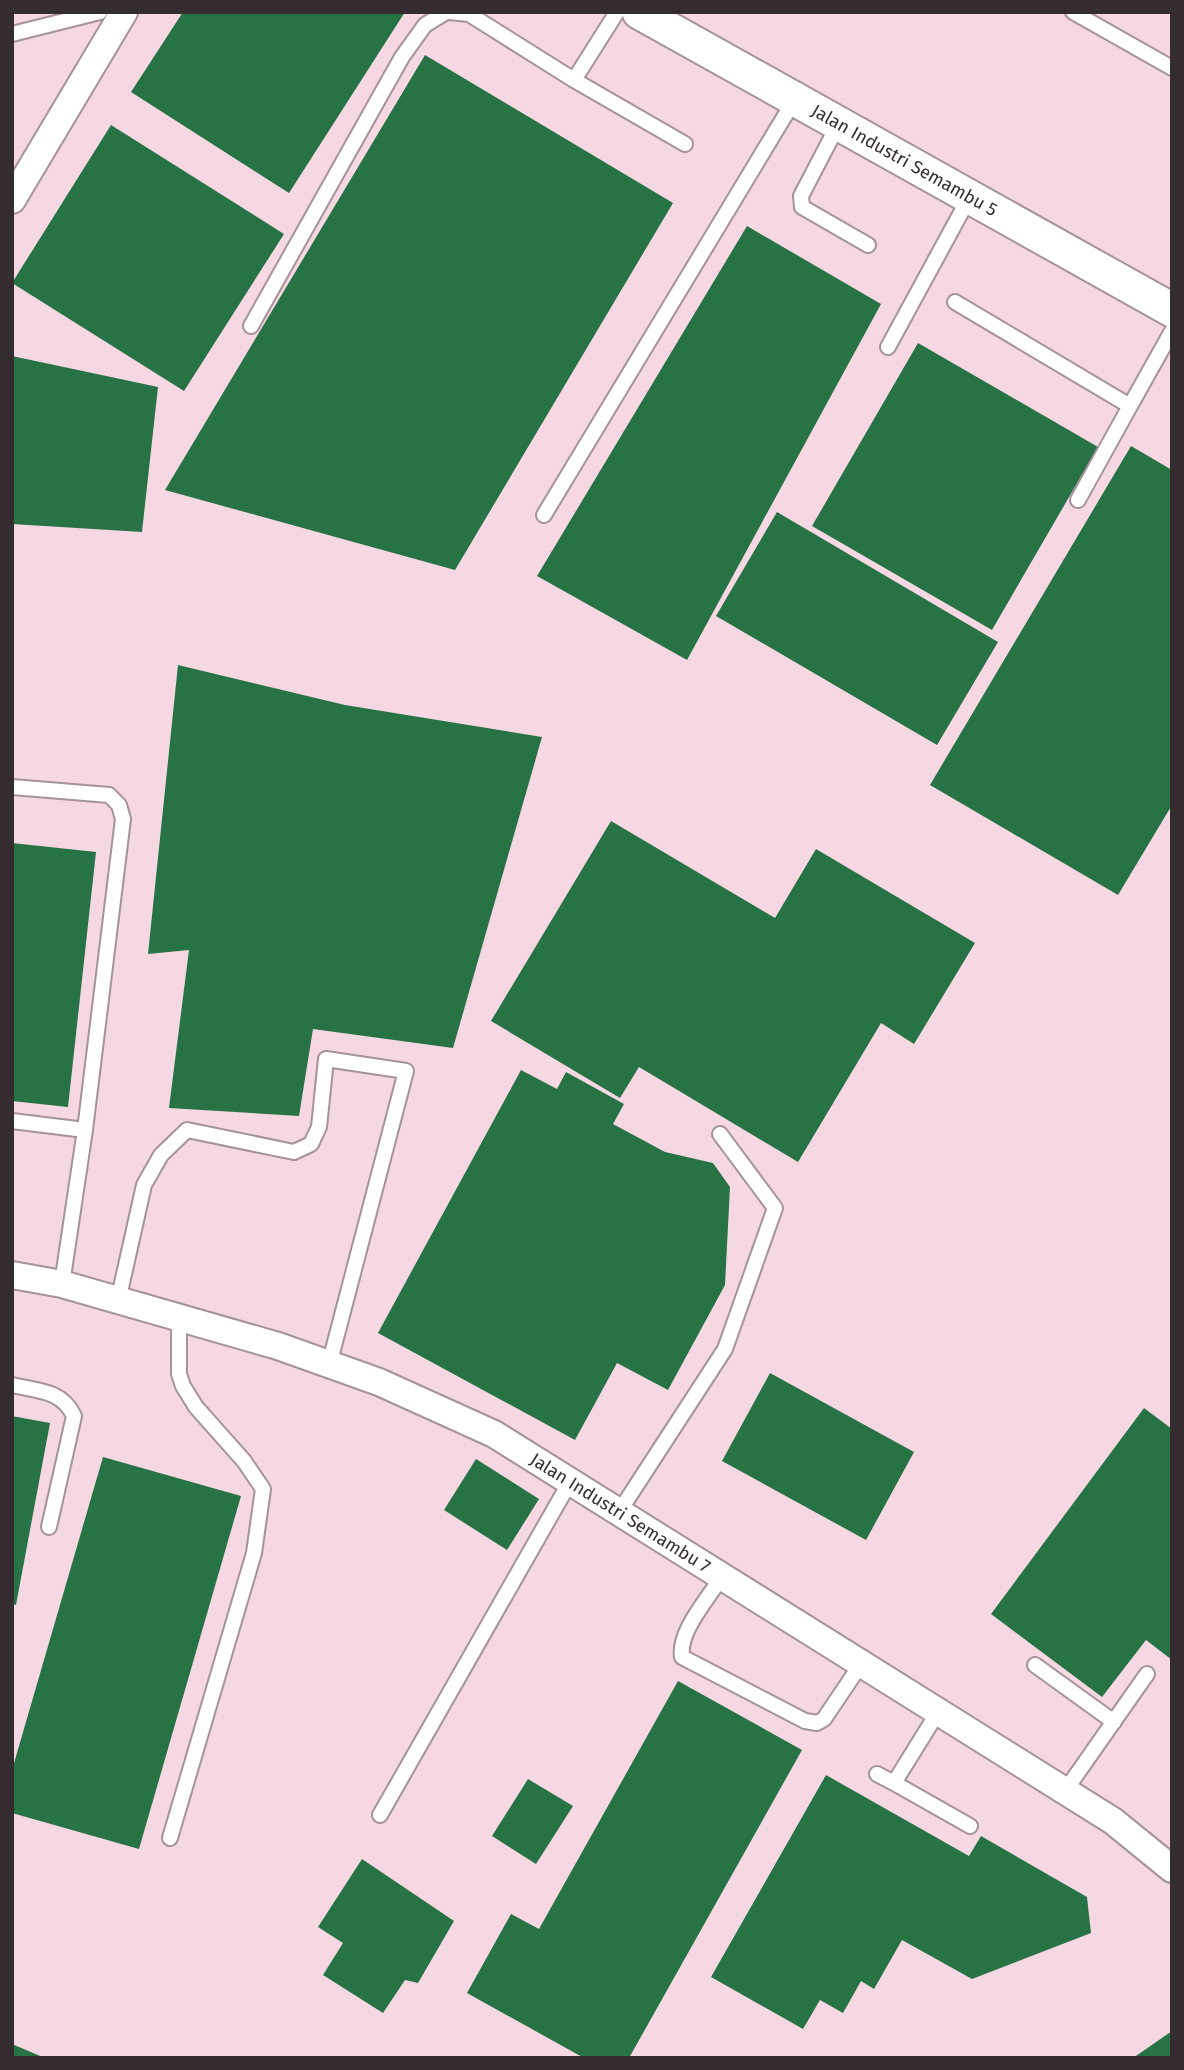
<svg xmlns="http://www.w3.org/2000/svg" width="1184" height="2070" viewBox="0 0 1184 2070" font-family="'Fira Sans',sans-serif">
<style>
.built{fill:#f5d8e1}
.building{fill:#277345}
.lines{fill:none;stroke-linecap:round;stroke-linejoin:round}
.service-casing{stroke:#a69299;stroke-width:18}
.minor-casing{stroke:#a69299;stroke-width:30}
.tertiary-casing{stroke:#a69299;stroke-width:37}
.service{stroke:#fff;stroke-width:14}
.minor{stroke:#fff;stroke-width:26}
.tertiary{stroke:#fff;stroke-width:33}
.labels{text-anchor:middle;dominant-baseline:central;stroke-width:7;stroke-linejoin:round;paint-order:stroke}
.street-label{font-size:18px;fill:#352c2f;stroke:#fdf8fa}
</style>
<rect width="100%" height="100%" fill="#fce6ed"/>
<path class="built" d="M 12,12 L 1172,12 L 1172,2058 L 12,2058 Z"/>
<path class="building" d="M 183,12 L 405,12 L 289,193 L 131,92 Z
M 425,55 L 673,203 L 455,570 L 165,490 Z
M 111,125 L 284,234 L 184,391 L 12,283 Z
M 747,226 L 881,304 L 687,660 L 537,576 Z
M 918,343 L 1098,447 L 992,630 L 812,526 Z
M 12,356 L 158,387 L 142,532 L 12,524 Z
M 1131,446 L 1172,470 L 1172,805 L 1118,895 L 930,785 Z
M 777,512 L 998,642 L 937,745 L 716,616 Z
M 178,665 L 345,705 L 542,737 L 453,1048 L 313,1029 L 299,1116 L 169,1108 L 189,950 L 148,954 Z
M 611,821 L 775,918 L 816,849 L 975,943 L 914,1044 L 881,1023 L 798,1162 L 639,1067 L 620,1098 L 491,1021 Z
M 12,843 L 96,852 L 68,1107 L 12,1101 Z
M 521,1070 L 557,1089 L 566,1072 L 624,1104 L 613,1124 L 665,1152 L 713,1163 L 730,1187 L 725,1285 L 668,1390 L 617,1363 L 575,1440 L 378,1333 Z
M 770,1373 L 914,1452 L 866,1540 L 722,1461 Z
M 1144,1408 L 1172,1429 L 1172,1660 L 1146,1640 L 1102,1697 L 991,1614 Z
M 12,1416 L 50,1423 L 16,1605 L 12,1604 Z
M 103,1457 L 241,1496 L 139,1849 L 12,1813 L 12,1770 Z
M 476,1459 L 539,1499 L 507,1550 L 444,1510 Z
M 678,1681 L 802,1750 L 629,2058 L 584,2058 L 467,1993 L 511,1914 L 539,1929 Z
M 826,1775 L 969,1856 L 981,1836 L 1087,1897 L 1091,1933 L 972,1979 L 902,1940 L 874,1989 L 861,1981 L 843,2013 L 820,2000 L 803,2029 L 711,1977 Z
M 528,1779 L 573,1806 L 536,1864 L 492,1836 Z
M 362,1859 L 454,1921 L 418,1983 L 405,1980 L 383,2013 L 323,1975 L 343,1943 L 318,1927 Z
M 1172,2031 L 1172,2058 L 1133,2058 Z
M 12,2044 L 45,2058 L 12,2058 Z"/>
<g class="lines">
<g class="service-casing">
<path id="service" d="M 449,12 L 469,14 L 574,80 L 617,12
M 1073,12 L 1172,68
M 12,34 L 100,12
M 574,80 L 685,144
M 838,125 L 801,196 L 802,207 L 868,245
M 955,302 L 1130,406 L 1172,331
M 251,326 L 402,57 L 425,25 L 446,12
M 888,347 L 969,198
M 1078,500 L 1130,406
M 544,515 L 795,99
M 12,787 L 109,795 L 119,805 L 123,819 L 85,1130 L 62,1284
M 12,1121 L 85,1130
M 118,1301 L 144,1185 L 161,1155 L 187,1130 L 294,1152 L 311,1144 L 319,1127 L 326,1059 L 406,1071 L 329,1365
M 12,1385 C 38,1391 62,1390 74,1416 L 49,1527
M 619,1512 L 725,1349 L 775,1208 L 720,1134
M 722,1576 C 709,1598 678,1631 682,1657 L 805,1721 L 817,1723 L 824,1719 L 861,1664
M 1035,1665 L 1114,1722
M 938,1712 L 894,1783 L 970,1826
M 877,1774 L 894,1783
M 1065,1791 L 1147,1674
M 380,1815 L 571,1480
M 170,1838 L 254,1553 L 263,1489 L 244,1461 L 196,1407 L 183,1386 L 179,1374 L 179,1318"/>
</g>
<g class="minor-casing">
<g id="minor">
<path d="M 12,200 L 124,12"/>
<path id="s1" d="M 12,1275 L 62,1284 L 278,1346 L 379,1382 L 494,1434 L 1113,1821 L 1172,1869"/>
</g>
</g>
<g class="tertiary-casing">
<g id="tertiary">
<path id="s2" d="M 639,12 L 1172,310"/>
</g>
</g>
<use href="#service" class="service"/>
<use href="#minor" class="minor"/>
<use href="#tertiary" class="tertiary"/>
</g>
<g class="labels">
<g class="street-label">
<text stroke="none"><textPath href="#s2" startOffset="304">Jalan Industri Semambu 5</textPath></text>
<text stroke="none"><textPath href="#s1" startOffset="658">Jalan Industri Semambu 7</textPath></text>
</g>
</g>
<rect width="1184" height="2070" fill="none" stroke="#352c2f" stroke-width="28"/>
</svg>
